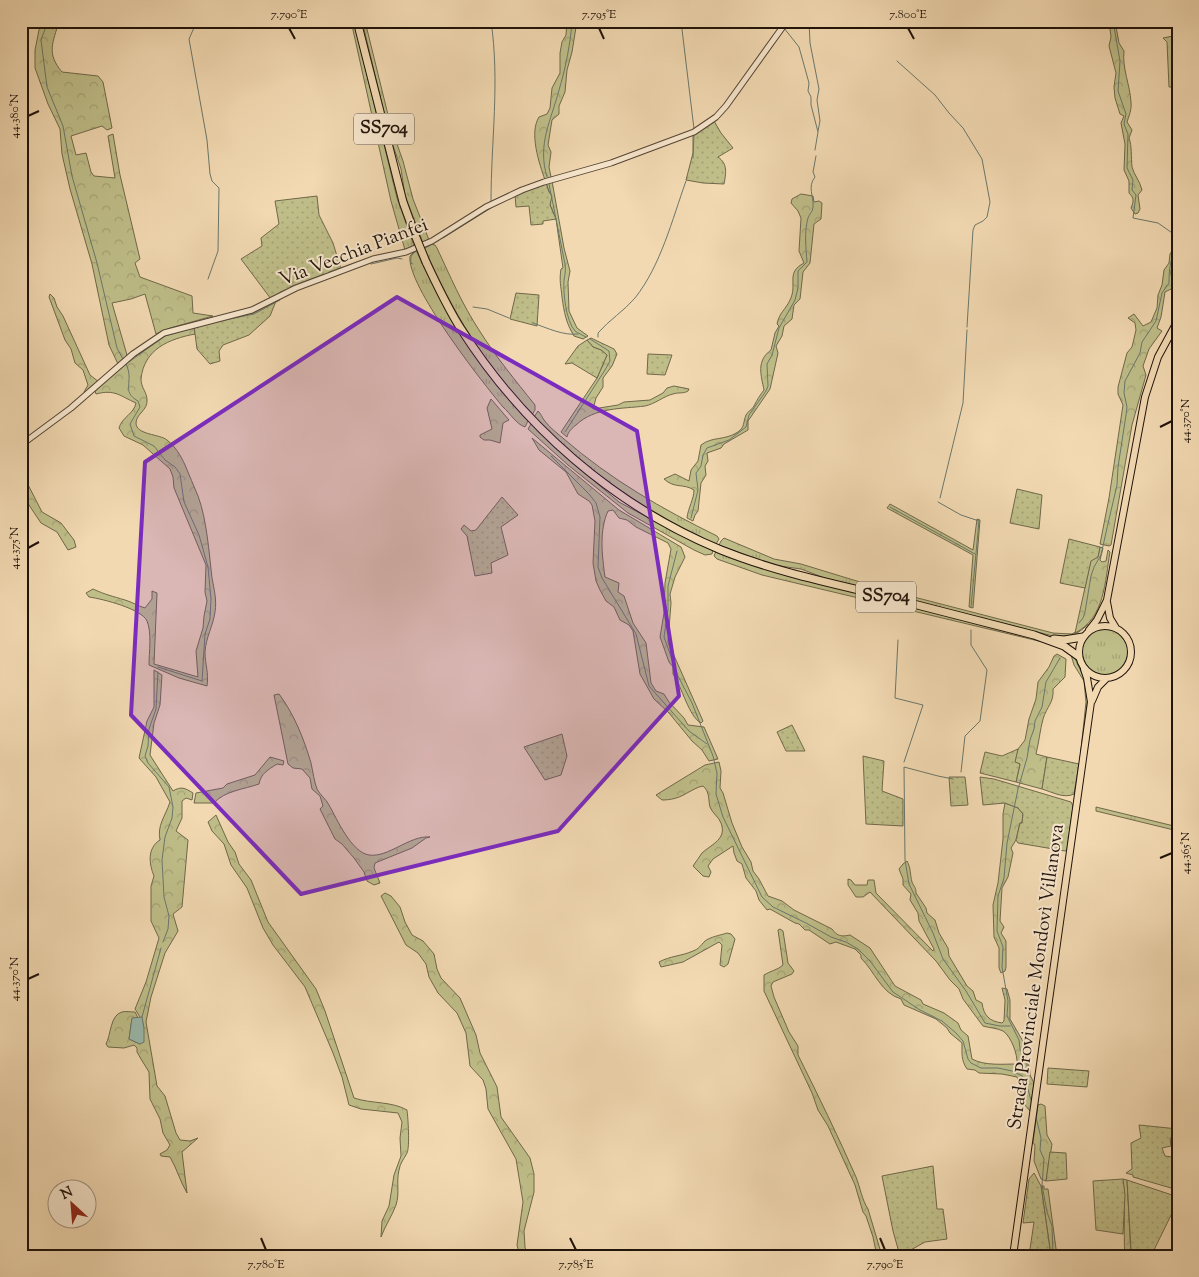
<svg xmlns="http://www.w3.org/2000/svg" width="1199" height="1277" viewBox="0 0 1199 1277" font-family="'Sorts Mill Goudy',serif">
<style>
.grass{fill:url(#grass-tufts);stroke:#70684a}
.forest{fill:url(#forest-crowns);stroke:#70684a}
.garden{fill:url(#garden-dots);stroke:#70684a}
.water{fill:#9bbaae;stroke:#6a776c}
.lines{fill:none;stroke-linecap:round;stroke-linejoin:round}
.stream{stroke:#6a776c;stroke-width:1}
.minor-casing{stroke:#544434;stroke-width:7}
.major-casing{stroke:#20130a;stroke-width:8}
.highway-casing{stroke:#20130a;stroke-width:9}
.minor{stroke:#f7e6cd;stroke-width:5}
.major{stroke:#f2d9b2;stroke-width:6}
.highway{stroke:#f2d9b2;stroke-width:7}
.highway-bridge-casing{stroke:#20130a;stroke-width:9;stroke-linecap:butt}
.highway-bridge{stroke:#f2d9b2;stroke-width:7}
.marked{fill:#7b2cbf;fill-opacity:0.2;stroke:#7b2cbf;stroke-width:4;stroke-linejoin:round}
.ticks{fill:none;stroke:#20130a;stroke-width:2}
.labels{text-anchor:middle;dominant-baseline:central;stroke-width:4;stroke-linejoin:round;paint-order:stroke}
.shield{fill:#f7e6cd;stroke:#605244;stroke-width:1}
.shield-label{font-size:18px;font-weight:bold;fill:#20130a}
.street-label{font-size:19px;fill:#20130a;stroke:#f7e6cd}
.neatline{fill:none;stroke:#20130a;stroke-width:2}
.ticks-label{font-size:12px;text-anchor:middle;fill:#20130a}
</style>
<defs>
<pattern id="grass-tufts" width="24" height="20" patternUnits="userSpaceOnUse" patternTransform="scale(1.25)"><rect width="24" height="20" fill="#bfbe89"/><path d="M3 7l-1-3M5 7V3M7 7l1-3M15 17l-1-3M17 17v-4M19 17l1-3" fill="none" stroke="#a4a275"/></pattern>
<pattern id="forest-crowns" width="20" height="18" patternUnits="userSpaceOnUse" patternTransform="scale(1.25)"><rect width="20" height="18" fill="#bfbe89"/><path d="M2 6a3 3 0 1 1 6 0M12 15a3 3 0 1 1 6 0" fill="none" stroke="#a4a275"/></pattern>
<pattern id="garden-dots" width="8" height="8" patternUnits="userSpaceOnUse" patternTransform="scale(1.25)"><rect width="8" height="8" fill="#bfbe89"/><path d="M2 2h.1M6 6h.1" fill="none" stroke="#a4a275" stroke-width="1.8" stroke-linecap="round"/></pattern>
</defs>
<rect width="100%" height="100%" fill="#f2d9b2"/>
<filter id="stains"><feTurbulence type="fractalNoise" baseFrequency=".004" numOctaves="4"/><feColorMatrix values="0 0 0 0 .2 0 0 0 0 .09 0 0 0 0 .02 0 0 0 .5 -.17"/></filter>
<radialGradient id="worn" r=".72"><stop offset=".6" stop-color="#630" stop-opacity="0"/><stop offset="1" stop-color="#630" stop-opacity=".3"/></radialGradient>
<path class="grass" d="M 351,21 L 354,21 L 397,198 L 414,246 L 405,250 L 391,201 Z
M 362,21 L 365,21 L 391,127 L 403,161 L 413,199 L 429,240 L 423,243 L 405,195 L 401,169 L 390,137 Z
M 430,244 L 435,245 L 437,248 C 450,276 462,304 479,330 C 496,357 515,380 535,405 L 535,410 L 532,415 C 483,362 453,313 424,247 Z
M 416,250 C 445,315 480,369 528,421 L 525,427 C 516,424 510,413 503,407 C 482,382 406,285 410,256 Z
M 538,411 C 541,414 542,417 544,420 C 549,427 558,434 564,439 C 610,479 662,509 717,536 L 719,539 L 716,544 C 648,513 586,471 534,417 Z
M 531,424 L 559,451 L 619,502 L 675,532 L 713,550 L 712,554 L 705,555 L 694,550 L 628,513 L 568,465 L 528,429 Z
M 724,538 L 774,559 L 801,564 L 883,589 L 1053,633 L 1072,634 L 1088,624 C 1077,636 1068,637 1053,636 L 825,578 L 801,569 L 773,565 L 719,545 L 721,541 Z
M 716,551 L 782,574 L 1055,644 L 1073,654 L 1083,676 L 1088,696 L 1080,759 L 1086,702 L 1084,681 L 1074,665 L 1071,655 L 1064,649 L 1047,643 L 762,575 L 717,559 L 714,556 Z
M1082 652a23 23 0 1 1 46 0a23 23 0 1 1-46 0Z
M 1096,807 L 1178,827 L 1178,831 L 1096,811 Z"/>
<path class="forest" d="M 43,21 L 59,21 C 53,43 46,53 62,72 L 98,76 L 103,82 L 112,128 L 107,130 L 102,126 L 71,136 L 76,155 L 86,153 L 91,172 L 94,176 L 115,178 L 108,136 L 113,134 L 120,175 L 140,259 L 135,263 L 140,277 L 192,296 L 193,313 L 213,316 L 170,328 L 156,334 L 145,294 L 131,299 L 112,303 L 127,355 L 118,364 L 109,345 L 92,264 L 70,189 L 62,154 L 60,129 L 48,104 L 35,68 L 35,50 L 39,30 Z
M 567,21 L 577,21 L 572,52 L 567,70 L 565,92 L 559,106 L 559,114 L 552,120 L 548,145 L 551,152 L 549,167 L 551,177 L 545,180 C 539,163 529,133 539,117 L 547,114 L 550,108 L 552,88 L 560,73 L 560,53 L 562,42 L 566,35 Z
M 1109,21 L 1115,21 L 1119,43 L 1124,51 C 1122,68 1130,85 1131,102 C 1132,109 1129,116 1127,122 L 1132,130 L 1129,138 C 1132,146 1131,157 1132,167 C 1134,175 1140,181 1142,190 L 1138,195 L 1140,209 L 1138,213 L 1135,214 L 1131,208 C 1134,201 1134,198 1129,193 L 1129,181 L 1124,170 L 1125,144 L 1121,123 L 1124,116 L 1120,114 L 1115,98 L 1114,87 L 1116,73 L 1109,46 L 1111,37 Z
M 552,181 L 564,248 L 570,271 L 568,282 L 569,311 L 577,328 L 588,336 L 583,339 L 574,336 C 566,323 564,312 562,297 C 561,286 559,281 561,269 L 563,268 L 556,219 L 550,205 L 550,194 L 546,183 Z
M 801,194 L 813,196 L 814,202 L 819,201 L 822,203 L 821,219 L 814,224 L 810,263 L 803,272 L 800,299 L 794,305 L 792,319 L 784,326 L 782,336 L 776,346 L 778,353 L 770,389 L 748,421 L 748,430 L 724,444 L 721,448 L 707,453 L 708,461 L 705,466 L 706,475 L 701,483 L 698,511 L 695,515 L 693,521 L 687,518 C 688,508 694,499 694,490 C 683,483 675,489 664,479 L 675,474 L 689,481 L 691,470 L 698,461 L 701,445 C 713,436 724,441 738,432 C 745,427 743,422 746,415 C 748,411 752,410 754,406 C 757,400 760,395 764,390 C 761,375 756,361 771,350 L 775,333 L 779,326 L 777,324 C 779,313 786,309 790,300 C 798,284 785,273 804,263 L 799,251 L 801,218 L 798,211 L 791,203 L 792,199 Z
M 1178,242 C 1178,253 1172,261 1171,271 C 1170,277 1175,281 1173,288 L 1165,292 L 1161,317 L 1157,328 L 1162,331 L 1149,349 L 1143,366 L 1146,375 L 1132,425 L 1111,545 L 1109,546 L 1100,544 L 1109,498 L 1123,405 L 1118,394 L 1118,387 L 1127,353 L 1132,347 L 1136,330 L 1135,323 L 1128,318 L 1134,314 L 1143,326 L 1151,322 L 1157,308 L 1158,295 L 1162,285 L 1164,270 L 1169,263 L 1170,254 Z
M 50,294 L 54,298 L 57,307 L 63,316 L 90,375 L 99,382 L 86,392 L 84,392 L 88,385 L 83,370 L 75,363 L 71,349 L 65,340 L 49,297 Z
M 194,326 L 195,334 C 169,339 144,349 141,379 C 141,388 147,392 147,400 C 148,410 136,414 136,423 C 136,435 160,434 167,440 C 175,446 181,456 185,465 C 189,475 194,486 198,496 C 207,520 209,553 212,578 C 214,589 217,600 215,612 C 213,626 206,637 205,652 C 205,665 209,672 207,686 L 179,678 L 149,665 C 149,652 152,633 147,621 C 142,609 103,599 89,597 L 86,593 L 93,589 C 106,595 112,596 125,600 C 132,602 138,606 145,608 L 152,599 L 152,591 L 157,593 L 154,664 L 198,677 L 196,651 L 203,628 L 204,616 L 207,601 L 205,592 L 206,565 L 174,488 L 173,477 L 170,469 L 143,445 L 124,436 L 119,428 C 122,417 134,414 136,403 C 120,396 115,389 96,394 L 95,391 L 133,357 L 164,335 Z
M 591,338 L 614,349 L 617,354 L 612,366 L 603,378 L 603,387 L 596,398 L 593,409 L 618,405 L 624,402 L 650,400 L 663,393 L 667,388 L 674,386 L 689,389 L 688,391 C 683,394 679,392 673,394 C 664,396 655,404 645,406 C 622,409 595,407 576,425 C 572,428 568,432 567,437 L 561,432 L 597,378 L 607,355 L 601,350 L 593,347 L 587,340 Z
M 491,399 L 509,420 L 503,423 L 500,443 L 490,440 L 484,440 L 480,437 L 480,435 L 492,429 L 487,408 Z
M 532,438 L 619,510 L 681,547 L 685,557 L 675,577 L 670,594 L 671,603 L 668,642 L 703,721 L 701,723 C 689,717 682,687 673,674 L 673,667 L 669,662 L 660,637 L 664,613 L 665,583 L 671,549 L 668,543 L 636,527 L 627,520 L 619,518 L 613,510 L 608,511 C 599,531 602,555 605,577 L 619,583 L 618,592 L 624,596 L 633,623 L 646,643 L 651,683 L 656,691 L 664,694 L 669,702 L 684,718 L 688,725 L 704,727 L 718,759 L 709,761 L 702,750 L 692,741 L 669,713 L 654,699 L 640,674 L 633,631 L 629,625 L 620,620 L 614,607 L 606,601 L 600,590 L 596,581 L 593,563 L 595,521 L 592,505 L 589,501 L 578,494 L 566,472 L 539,450 Z
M 21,471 L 42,512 L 61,523 L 74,540 L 76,547 L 68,550 L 57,532 L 41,523 L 29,505 L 21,490 Z
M 890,504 L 973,550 L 977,519 L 980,520 L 973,608 L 969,607 L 973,555 L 887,508 Z
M 1100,547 L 1103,548 L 1100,560 L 1102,562 L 1106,561 L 1108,550 L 1110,552 C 1105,581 1105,618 1075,633 L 1091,560 L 1098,557 Z
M 1057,654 L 1066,659 L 1065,677 L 1053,689 C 1054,703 1047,706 1043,719 C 1040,730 1039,742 1036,754 L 1047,757 L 1042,789 L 1016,782 L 1020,764 L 1014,762 L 1018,749 L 1025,740 L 1029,719 L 1036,699 L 1038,682 L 1049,667 L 1054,656 Z
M 154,670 L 162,675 L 160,705 L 154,723 L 150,755 L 173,791 C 181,786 185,788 193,793 L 192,800 L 186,798 L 182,801 L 182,818 L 176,831 L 188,840 L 182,907 L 173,914 L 178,931 L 165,953 L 151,997 L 146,1022 L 157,1086 L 165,1096 L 176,1133 L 180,1140 L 190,1141 L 198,1138 L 182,1152 L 187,1193 C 180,1181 177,1169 170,1157 L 161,1156 L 160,1154 L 167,1150 L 170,1145 L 163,1133 L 160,1119 L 150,1099 L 149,1072 L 141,1059 L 137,1052 L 137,1048 L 134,1045 L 124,1048 L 108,1047 L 106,1044 C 111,1035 110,1015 122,1012 C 125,1011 131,1012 135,1012 L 138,1018 L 132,1019 L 129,1039 L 140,1044 C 145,1024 145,1025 135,1009 L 146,982 L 159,938 L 151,921 L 151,886 L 154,876 C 149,864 147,848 160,840 C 157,825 165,817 170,802 L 156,777 L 139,758 L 147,721 L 154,707 Z
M 279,694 C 294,714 304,739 311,763 C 313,772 314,781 317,789 C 320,795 326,799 329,805 C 337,819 351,852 369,855 C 388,858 410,835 430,837 L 426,838 L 412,848 L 375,863 L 374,868 L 380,883 L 374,885 L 367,881 L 364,872 L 354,858 L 342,844 L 335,839 L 320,809 L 323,806 L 320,796 L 312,789 L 310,778 L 302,769 L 293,768 L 288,764 L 274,695 Z
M 270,757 L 284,761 L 283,765 L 277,764 C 268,770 261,773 259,784 C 245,789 224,791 214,803 L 194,803 L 196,793 L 223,788 L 227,784 L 255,775 Z
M 719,762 L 721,771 L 720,788 L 723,793 L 732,823 L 742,847 L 751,862 L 753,871 L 759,879 L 768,896 L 782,901 L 794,910 L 832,929 C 837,936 841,937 850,935 L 870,948 L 895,986 L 921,1000 L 923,1004 L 944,1013 L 958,1023 L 961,1030 L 968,1036 L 972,1059 C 985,1066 1003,1064 1017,1064 C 1018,1055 1011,1036 1003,1031 C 997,1028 990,1028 983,1026 L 963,999 L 959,989 L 950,980 L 936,961 L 870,892 L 863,897 L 856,897 L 848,885 L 848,879 L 851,880 L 855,885 L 867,885 L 868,880 L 874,880 L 876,893 L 933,951 L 934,949 L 919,921 L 918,913 L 910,900 L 911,894 L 903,885 L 903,879 L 899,869 L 903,864 L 907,861 C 911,868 910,875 912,882 C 914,887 916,887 916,893 L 926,908 L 927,913 L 935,920 L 939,933 L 948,948 L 949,956 L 967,986 L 973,991 L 976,1000 L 982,1003 C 984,1016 989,1021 1002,1023 L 1004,1021 L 1005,1000 L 1002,988 L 1007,989 L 1010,1000 L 1010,1019 L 1024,1043 L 1023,1049 L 1030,1069 L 1030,1075 L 1034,1083 L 1030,1111 C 1018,1099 1023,1091 1017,1077 L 1002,1074 L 979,1073 L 975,1070 L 967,1069 C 961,1060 962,1054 962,1043 L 950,1033 L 947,1028 L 936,1019 L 904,1005 L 901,999 C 881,993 875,972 861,958 L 861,955 L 855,949 L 836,942 L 830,944 L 809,930 L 805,930 L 799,924 L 795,923 L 770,909 L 767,910 L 759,900 L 756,891 L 746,878 L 742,864 L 737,861 L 734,853 L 733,846 L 713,859 L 708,866 L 711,872 L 709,877 L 703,876 L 693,866 C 696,862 699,857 702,853 C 712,844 727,839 721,823 C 719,817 712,813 710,807 C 708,799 710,792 703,786 C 697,787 693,790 687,793 C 679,798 671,800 662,800 L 656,795 L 705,765 Z
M 1005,803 L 1018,808 L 1023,814 L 1022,823 L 1020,823 L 1016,840 L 1011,848 L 1013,853 L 1008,877 L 1002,888 L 1000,921 L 1004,927 L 1001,933 L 1006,941 L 1006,967 L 1005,971 L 1001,973 L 999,968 L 999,948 L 994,937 L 993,905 L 998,883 L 1003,839 L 1003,814 Z
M 216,815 L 228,842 L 235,852 L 239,864 L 251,880 L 268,922 L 316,989 L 325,1011 L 354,1098 C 372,1104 391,1101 407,1110 C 408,1117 410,1147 407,1153 C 404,1159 400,1163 399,1170 C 396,1182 400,1193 396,1205 C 392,1216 385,1226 381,1237 L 382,1221 L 389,1206 L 394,1175 L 401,1156 L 400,1138 L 402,1122 L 398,1113 L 361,1109 L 349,1105 L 342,1077 L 333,1053 L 305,987 L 273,945 L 263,928 L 247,888 L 231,865 L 224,844 L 212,831 L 208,822 Z
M 385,893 L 391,896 L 400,907 L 405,922 L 412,935 L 423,941 L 434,954 L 437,969 L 441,978 L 460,998 L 476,1035 L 480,1053 L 497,1087 L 501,1117 L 530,1158 L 534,1174 L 534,1192 L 524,1231 L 525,1247 L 527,1256 L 520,1256 L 517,1245 L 523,1202 L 516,1159 L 488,1109 L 486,1089 L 483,1080 L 470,1066 L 466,1033 L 457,1013 L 438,993 L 429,977 L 426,964 L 418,953 L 406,945 L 381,896 Z
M 780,929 L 783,931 L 788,963 L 794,971 L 792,974 L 773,982 L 771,986 L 774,997 L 789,1032 L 798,1046 L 798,1055 C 818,1095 838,1136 856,1177 C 860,1187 862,1200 868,1209 L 882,1256 L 877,1256 L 873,1237 L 866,1216 L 863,1212 L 855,1185 L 828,1126 L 818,1110 L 812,1093 L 764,991 L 764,975 C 770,971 778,970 783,965 L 778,930 Z
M 727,933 L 731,934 L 735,939 L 728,964 L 724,967 L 720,965 L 722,945 L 719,942 L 683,962 L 661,967 L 659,962 C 670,956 682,956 693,951 C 699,949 700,946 705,941 C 710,937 721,935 727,933 Z
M 1041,1104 L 1045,1106 L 1047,1135 L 1052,1144 L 1046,1181 L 1041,1179 L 1034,1161 L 1035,1146 L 1033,1142 L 1038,1105 Z
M 1123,1179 L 1127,1180 L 1131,1256 L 1125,1256 C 1123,1230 1126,1205 1123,1179 Z
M 1041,1186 L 1044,1186 L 1044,1189 L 1048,1189 L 1057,1256 L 1051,1256 Z"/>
<path class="garden" d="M 1178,35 L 1178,83 L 1175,87 L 1169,87 L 1167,42 L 1163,38 Z
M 714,121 L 721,133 L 733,148 L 718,157 C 728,164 726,173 724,184 L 703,183 L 686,180 L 693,153 L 693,134 Z
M 546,183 L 549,192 L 552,196 L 550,205 L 556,219 L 543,221 L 543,224 L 531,225 L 529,206 L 516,207 L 515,195 Z
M 317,196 L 319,215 L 333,243 L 341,269 L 298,285 L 271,299 L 241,259 L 262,246 L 261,238 L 279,224 L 275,201 Z
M 516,293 L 539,295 L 537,326 L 510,319 Z
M 276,301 L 270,316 L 249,335 L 223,345 L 219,351 L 220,361 L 210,364 L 197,349 L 194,326 L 253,313 Z
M 587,340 L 593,347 L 601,350 L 607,355 L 597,378 L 572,363 L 565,364 L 578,346 Z
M 648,354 L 672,355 L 665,375 L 647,374 Z
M 1017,489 L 1042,495 L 1039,529 L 1010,523 Z
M 502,497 L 518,515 L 501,527 L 508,555 L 491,563 L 492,573 L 475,576 L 467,536 L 461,529 L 464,525 L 471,531 L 476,530 Z
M 1069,539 L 1100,547 L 1098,557 L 1091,561 L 1085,588 L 1060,583 Z
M 792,725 L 805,751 L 786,751 L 777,732 Z
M 562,734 L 567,756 L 561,775 L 545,780 L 524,747 Z
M 1018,749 L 1015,762 L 1020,764 L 1016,782 L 980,773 L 985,752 L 1002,756 Z
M 863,756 L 884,761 L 882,791 L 903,799 L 903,826 L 866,824 Z
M 1047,757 L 1079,764 L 1074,794 C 1064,799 1052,792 1042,789 Z
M 949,777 L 965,777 L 968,805 L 951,806 Z
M 980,777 L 994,779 L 1071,802 L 1073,806 L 1067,850 L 1065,851 L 1018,843 L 1016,840 L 1020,823 L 1022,823 L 1023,814 L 1018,808 L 1005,803 L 983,805 Z
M 1048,1068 L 1089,1071 L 1087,1087 L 1047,1084 Z
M 1139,1125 L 1178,1129 L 1178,1138 L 1170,1138 L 1171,1146 L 1162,1148 L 1165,1156 L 1178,1158 L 1178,1190 L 1133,1177 L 1133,1175 L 1126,1173 L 1132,1169 L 1131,1143 L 1141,1138 Z
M 1050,1152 L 1066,1153 L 1067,1179 L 1046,1181 Z
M 933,1166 L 937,1209 L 943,1209 L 947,1239 L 925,1242 L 900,1256 L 893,1231 L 882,1176 Z
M 1034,1173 L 1041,1186 L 1051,1256 L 1029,1256 L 1034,1222 L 1023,1223 L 1029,1179 Z
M 1123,1179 L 1125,1195 L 1123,1234 L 1096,1230 L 1093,1181 Z
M 1127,1180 L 1178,1197 L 1176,1205 L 1153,1252 L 1131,1250 Z"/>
<path class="water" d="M 142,1017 L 144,1028 L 144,1042 L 140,1044 L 129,1039 L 132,1018 Z"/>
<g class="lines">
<path class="stream" d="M 48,21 L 41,40 L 47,87 L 63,126 L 72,176 L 97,263 L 117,348 L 124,361
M 197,21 L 189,39 L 207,140 L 210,174 L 212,181 L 219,188 L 218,251 L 208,279
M 681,21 L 694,129
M 777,21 L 781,26
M 809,21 L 810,43 L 819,89 L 817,100 L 820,121 L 818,131
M 1113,21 L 1120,61 L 1118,91 L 1126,114 L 1124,124 L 1128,134 L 1127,168 L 1133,180 L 1132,190 L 1136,195 L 1133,218 L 1158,223 L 1178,237
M 784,28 L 799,47 L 809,83 L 808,91 L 811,97 L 811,105 L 818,132 L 815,150
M 897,61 L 935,95 L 949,113 L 963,128 L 982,159 L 990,202 L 987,217 L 983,221 L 975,225 L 973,230 L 967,327
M 693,158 L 694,134
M 547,177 C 537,144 551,121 559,90 C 565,71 571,41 572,21
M 549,184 L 565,264 C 566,270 565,274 564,280 C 563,293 566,321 575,331 C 578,333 582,335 586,337
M 491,202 C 491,141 500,82 491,21
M 443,238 L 491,208
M 425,248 L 431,245
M 371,264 L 397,258 L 402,259
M 413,264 L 411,263 C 410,256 412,253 419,250
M 329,272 L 360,261
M 290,287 L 324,274
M 279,293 L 285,290
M 473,307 L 487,309 L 509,318
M 220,321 L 254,314 L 280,300
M 533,323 C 547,328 564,336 578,334
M 598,337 L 598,333 C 609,320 624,311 635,298 C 661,265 672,220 686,181
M 126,364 C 135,382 120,391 138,401 L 140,407 L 130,424 L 134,436 L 154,446 L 165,460 L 175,467 L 180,474 L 184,502 L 199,535 L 208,567 L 211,599 L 210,619 L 205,634 L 202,681 L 158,667
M 126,364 L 165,336 L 192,328
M 565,432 L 605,370 L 610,361 L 609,351 L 590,339
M 551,456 L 589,494 L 596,503 L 600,517 L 598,567 L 602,578 L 636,634 L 649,686 L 689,731 L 707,744
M 940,498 L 963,403 L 967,330
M 938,502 L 961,515 L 979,521 L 971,607
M 890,507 L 975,554
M 691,518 L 698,490 L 696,473 L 701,466 L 703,455 L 707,448 L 729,440 L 746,427 L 749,415 L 766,391 L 768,386 L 767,364 L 772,355 L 779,328 L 795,300 L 798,288 L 798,271 L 807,262 C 806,248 804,232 808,218 C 809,214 813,212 813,207 C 814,196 807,187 815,177 L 813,172 L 816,156
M 677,551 L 668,586 L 668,610 L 664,637 L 678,676 L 692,703 L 713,756 L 717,773 L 716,794 L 723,817 L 762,897 L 773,907 L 806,923 L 831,937 L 846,942 L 858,949 L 870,961 L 893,992 L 920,1010 L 942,1021 L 956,1033 L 963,1041 L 968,1059 L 971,1063 L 981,1068 L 998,1068 L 1012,1071 L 1022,1076 L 1026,1082 L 1032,1104
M 1079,623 L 1083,618 L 1085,612 L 1091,576 L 1094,567 L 1101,555 L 1107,528 L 1117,485 L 1118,467 L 1126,415 L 1127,407 L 1124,393 L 1125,381 L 1140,353 L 1142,342 L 1156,321 L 1162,293 L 1169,283 C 1169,270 1170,257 1178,246
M 898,640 L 895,698 L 923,705 L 904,762
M 158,672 L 156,709 L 149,729 L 148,746 L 145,756 L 148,763 L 169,787 L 173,807 L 172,818 L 165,837 L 162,860 L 164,897 L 169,916 L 168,929 L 163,942
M 961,772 L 965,736 L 980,721 L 987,670 L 971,645 L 971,630
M 953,779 L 938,776 L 904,767 L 905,860 L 909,884 L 933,933 L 943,959 L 966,991 L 985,1023 L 1000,1026 L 1010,1026
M 142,1017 L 161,948
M 1026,1081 L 1028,1074 L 1027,1065 L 1020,1049 L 1019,1040 L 1007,1016 L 1008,1001 L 1002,967 L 1003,947 L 997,931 L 998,896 L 1004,878 L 1007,843 L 1018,789 L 1027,758 L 1030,740 L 1034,729 L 1035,721 L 1042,707 L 1046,682 L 1060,658
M 1036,1117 L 1041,1138 L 1040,1150 L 1044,1159 L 1042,1185 L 1047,1212 L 1052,1226 L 1053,1256"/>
<g class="minor-casing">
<path id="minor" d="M 21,445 L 71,408 L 133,354 L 164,333 L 252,310 L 296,288 L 328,276 L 373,259 L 406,252 L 432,241 L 486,207 L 522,190 L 544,182 L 611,163 L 694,132 L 716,117 L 726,106 L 787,21"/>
</g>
<g class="major-casing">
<path id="major" d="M 1107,602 L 1110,618 L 1116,628
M1079 652a26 26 0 1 1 52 0a26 26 0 1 1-52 0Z
M 1089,630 L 1097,620 L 1107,600 L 1145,397 L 1158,357 L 1178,320
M 1092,701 L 1098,687 L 1106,679
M 1013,1256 L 1091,702 L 1087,678 L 1084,669"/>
</g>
<g class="highway-casing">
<path id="highway" d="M 357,21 L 403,202 L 415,235
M 426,262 C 437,285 447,307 461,329 C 523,426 614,506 721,550 C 766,568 812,579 859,590 C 917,605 976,620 1034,635 L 1064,646 L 1078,656
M 1054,639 L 1064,640 L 1083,637"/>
</g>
<use href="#minor" class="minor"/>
<use href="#major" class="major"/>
<use href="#highway" class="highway"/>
<g class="highway-bridge-casing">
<path id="highway-bridge" d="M 415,235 L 426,262"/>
</g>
<use href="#highway-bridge" class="highway-bridge"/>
</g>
<path class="marked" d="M 397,297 L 637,431 L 679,696 L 558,831 L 301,894 L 131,715 L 145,462 Z"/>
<path class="ticks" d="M 289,28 L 295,39M 599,28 L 604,39M 908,28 L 914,39M 28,116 L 39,111M 1160,427 L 1172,421M 28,548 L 39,542M 1160,858 L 1172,853M 28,979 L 39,974M 261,1238 L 266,1250M 570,1238 L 576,1250M 880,1238 L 885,1250"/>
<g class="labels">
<g class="shield">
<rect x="354" y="113.5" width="60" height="31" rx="4"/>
<rect x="856" y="581.5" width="60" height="31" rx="4"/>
</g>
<g class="shield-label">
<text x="384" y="129">SS704</text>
<text x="886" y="597">SS704</text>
</g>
<g class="street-label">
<text transform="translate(354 253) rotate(-21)">Via Vecchia Pianfei</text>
<text transform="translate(1037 977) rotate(-82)">Strada Provinciale Mondovì Villanova</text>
</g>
</g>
<rect width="1199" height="1277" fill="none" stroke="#f2d9b2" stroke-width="55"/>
<g transform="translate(72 1204) rotate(334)"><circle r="24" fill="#f7e6cd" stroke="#a1927f"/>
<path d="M0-4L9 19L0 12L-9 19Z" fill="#8f2418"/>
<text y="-8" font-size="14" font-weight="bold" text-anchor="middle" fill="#20130a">N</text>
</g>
<rect x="28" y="28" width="1144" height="1222" class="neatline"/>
<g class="ticks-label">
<text x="289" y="18">7.790°E</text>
<text x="599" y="18">7.795°E</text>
<text x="908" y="18">7.800°E</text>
<text transform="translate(14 116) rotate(-90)" y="4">44.380°N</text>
<text transform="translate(1185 421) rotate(-90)" y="4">44.370°N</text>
<text transform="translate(14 548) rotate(-90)" y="4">44.375°N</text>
<text transform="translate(1185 853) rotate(-90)" y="4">44.365°N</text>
<text transform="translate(14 979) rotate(-90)" y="4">44.370°N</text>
<text x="266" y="1268">7.780°E</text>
<text x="576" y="1268">7.785°E</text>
<text x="885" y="1268">7.790°E</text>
</g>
<rect width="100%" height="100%" filter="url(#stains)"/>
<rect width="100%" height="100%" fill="url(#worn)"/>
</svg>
